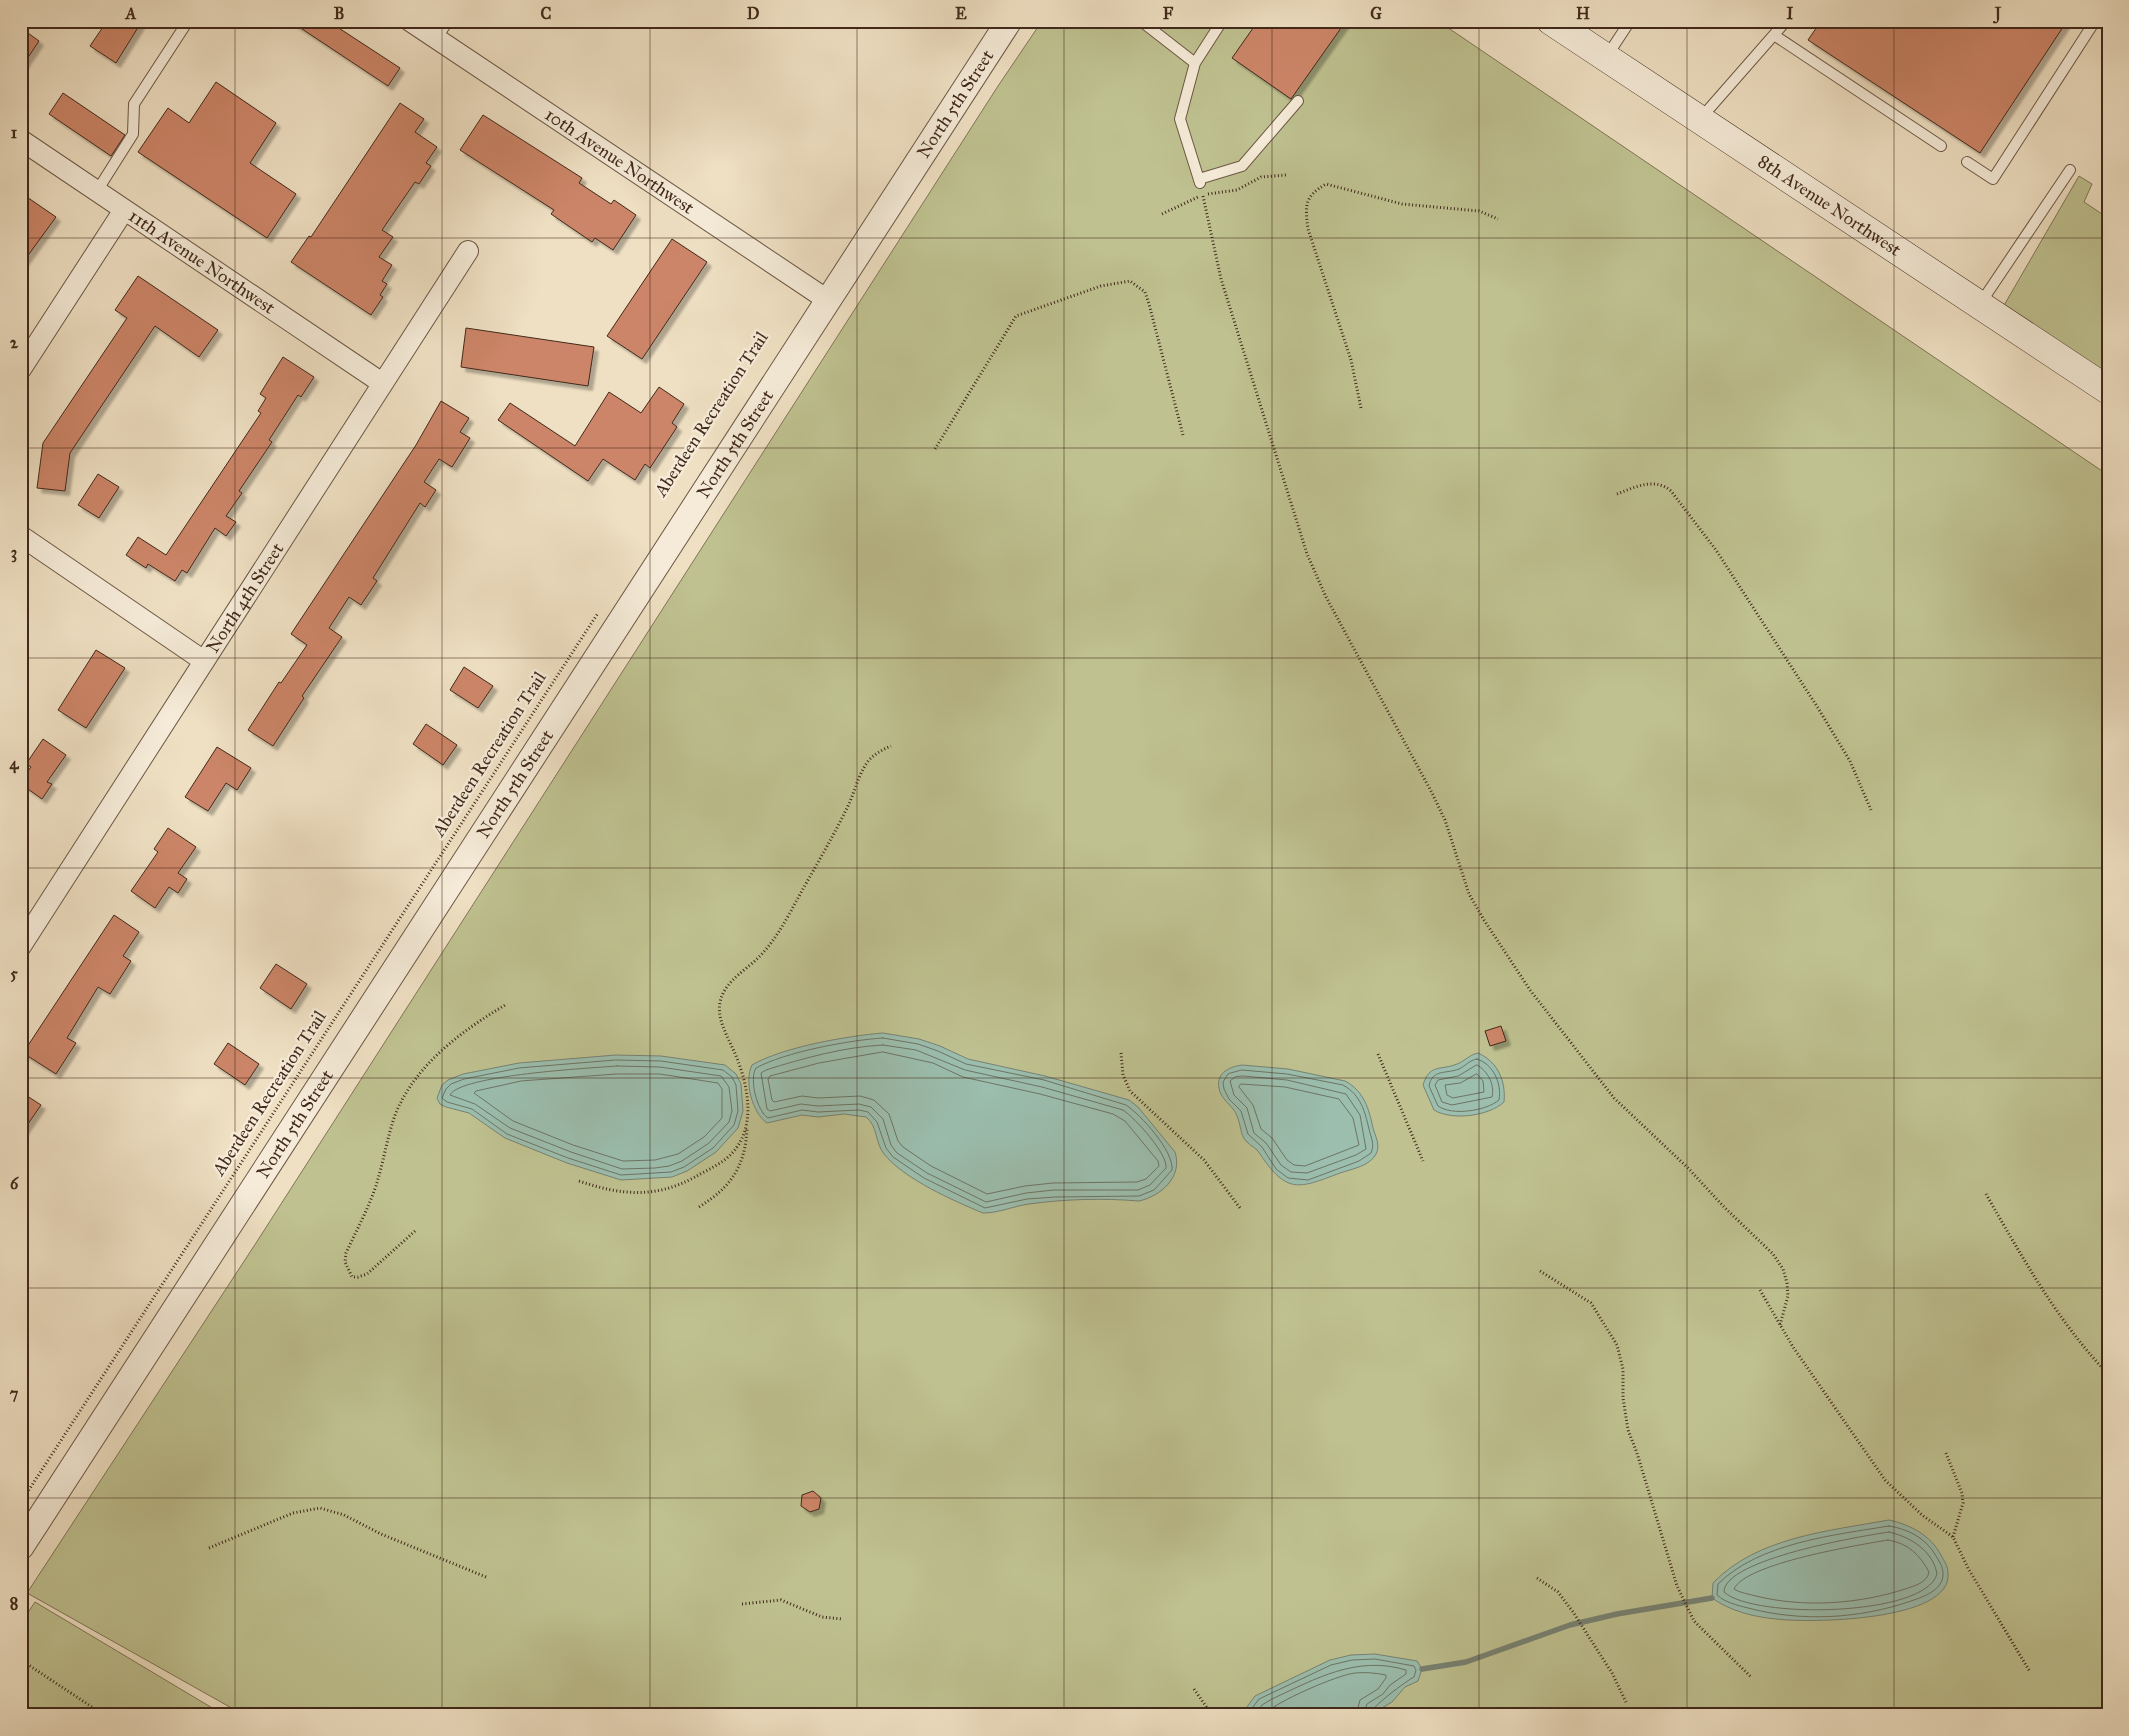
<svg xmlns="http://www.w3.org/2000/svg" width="2129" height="1736" viewBox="0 0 2129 1736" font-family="'IM FELL Great Primer',serif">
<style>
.green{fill:#bfc190;stroke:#807556}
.water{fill:#9bbeae;stroke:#778273}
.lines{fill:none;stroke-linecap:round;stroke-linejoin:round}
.shore{stroke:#6e7464;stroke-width:1}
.stream{stroke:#778273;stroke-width:5.5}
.building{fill:#cc8567;stroke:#41291b;filter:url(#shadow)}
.service-casing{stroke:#6c5745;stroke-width:12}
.minor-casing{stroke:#6c5745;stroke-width:22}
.tertiary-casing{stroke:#6c5745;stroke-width:27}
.secondary-casing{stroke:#41291b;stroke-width:29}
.path{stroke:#41291b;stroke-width:3;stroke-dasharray:1 2.5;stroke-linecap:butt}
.service{stroke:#f5ebd8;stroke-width:10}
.minor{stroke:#f5ebd8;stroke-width:20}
.tertiary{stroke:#f5ebd8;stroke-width:25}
.secondary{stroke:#f5ebd8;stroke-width:28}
.grid{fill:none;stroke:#41291b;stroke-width:1;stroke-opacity:0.55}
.labels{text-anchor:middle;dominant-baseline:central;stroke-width:5;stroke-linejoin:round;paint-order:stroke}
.street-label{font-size:18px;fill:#41291b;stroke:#f5ebd8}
.neatline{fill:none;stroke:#41291b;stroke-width:2}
.grid-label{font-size:16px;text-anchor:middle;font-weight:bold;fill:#41291b}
</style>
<defs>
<filter id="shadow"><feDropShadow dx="4.5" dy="4.5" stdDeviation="1" flood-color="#0004"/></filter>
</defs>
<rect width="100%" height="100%" fill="#efe0c3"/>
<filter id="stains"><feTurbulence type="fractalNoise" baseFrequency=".004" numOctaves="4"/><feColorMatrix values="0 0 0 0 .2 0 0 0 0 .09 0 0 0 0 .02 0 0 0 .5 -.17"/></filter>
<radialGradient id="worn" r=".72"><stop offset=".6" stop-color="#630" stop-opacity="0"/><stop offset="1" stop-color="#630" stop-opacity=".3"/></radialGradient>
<path class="green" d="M 1042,21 L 1438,21 L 2108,475 L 2108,1715 L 244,1715 L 27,1593 L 256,1243 L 998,86 Z
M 2079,176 L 2092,184 L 2084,202 L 2108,218 L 2108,376 L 2003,307 Z
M 35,1602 L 224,1715 L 24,1715 L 21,1713 L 21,1623 Z"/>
<path class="water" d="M 883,1033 L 919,1039 L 940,1046 L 968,1059 L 1045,1076 L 1129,1100 L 1138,1107 L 1175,1152 C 1183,1177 1161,1196 1139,1201 C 1103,1198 1065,1199 1029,1204 C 1014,1206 999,1213 983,1213 C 954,1201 904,1179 884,1154 C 875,1143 878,1126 866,1117 L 844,1114 L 818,1117 L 802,1115 L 767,1123 C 752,1113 744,1081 752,1065 C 783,1047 847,1036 883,1033 Z
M 1478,1053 C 1498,1062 1506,1081 1504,1102 C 1489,1116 1452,1121 1434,1110 L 1423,1085 C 1430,1063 1440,1071 1457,1064 C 1465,1061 1469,1055 1478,1053 Z
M 616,1055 L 661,1056 L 725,1065 L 736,1074 L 741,1084 L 743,1111 L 738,1128 L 716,1152 L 687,1171 L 672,1177 L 621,1180 L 567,1163 L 505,1138 L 469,1113 L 446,1107 L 440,1104 L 437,1098 L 442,1085 L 448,1080 L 463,1074 L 519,1063 Z
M 1242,1065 L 1288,1069 L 1345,1081 C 1364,1091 1369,1109 1373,1128 C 1375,1136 1381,1145 1376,1154 C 1370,1166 1352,1169 1340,1173 C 1298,1189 1287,1194 1260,1154 C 1257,1148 1250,1146 1246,1141 C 1240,1135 1241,1124 1237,1116 C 1234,1107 1224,1102 1220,1092 C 1214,1074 1228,1067 1242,1065 Z
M 1889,1520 C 1911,1525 1930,1535 1941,1555 C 1944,1561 1948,1566 1948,1573 C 1953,1622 1807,1623 1776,1619 C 1754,1617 1730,1611 1712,1598 L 1713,1583 C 1757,1537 1829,1531 1889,1520 Z
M 1375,1654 L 1417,1661 L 1422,1669 L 1418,1681 L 1405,1687 L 1392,1702 L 1370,1715 L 1241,1715 L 1255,1696 L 1330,1660 L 1351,1655 Z"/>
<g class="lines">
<path class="shore" d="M 883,1038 L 918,1044 L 938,1051 L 966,1064 L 1044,1080 L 1126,1105 C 1141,1115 1174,1151 1172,1170 L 1154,1190 L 1139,1196 L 1055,1197 L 1027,1199 L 985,1208 L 924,1178 L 893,1157 L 886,1148 L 877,1122 L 868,1112 L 859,1110 L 818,1112 L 802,1110 L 768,1118 C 757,1111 749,1079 756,1068 C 785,1052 850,1040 883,1038 Z
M 883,1045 L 916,1050 L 965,1070 L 1042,1087 L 1123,1110 C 1135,1118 1168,1154 1166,1168 L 1150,1185 L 1138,1190 L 1054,1190 L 1026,1193 L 986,1202 L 927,1173 L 897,1153 L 891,1145 L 883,1119 L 871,1107 L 859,1104 L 818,1106 L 801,1104 L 770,1111 L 767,1109 L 761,1073 L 766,1070 C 804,1058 844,1047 883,1045 Z
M 883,1052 L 933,1063 L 963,1077 L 1040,1094 L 1113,1114 L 1125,1121 L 1158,1161 L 1159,1166 L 1146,1179 L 1137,1182 L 1053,1183 L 1025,1186 L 987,1194 L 931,1166 L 903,1147 L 898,1141 L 889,1114 L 874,1100 L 860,1096 L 818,1098 L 802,1096 L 774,1102 L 772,1100 L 768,1079 L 770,1076 L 819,1063 Z
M 1477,1059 C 1493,1064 1502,1083 1499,1100 C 1486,1111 1452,1116 1438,1106 L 1429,1086 C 1432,1069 1446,1074 1459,1069 C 1465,1066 1470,1060 1477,1059 Z
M 616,1060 L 661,1061 L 723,1070 L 732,1077 L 736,1085 L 738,1111 L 734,1125 L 713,1148 L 684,1167 L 671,1172 L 621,1175 L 568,1158 L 507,1134 L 472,1109 L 447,1102 L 442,1098 L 446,1089 L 451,1084 L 464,1079 L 519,1068 Z
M 1477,1065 C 1488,1071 1495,1085 1492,1097 L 1452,1105 L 1442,1102 L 1435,1085 L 1438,1080 L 1458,1076 Z
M 617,1066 L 660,1067 L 721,1076 L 729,1087 L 732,1111 L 729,1122 L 709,1143 L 682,1161 L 669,1166 L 655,1168 L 622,1169 L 571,1152 L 510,1128 L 475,1104 L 450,1095 C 460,1075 591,1068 617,1066 Z
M 1242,1070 L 1287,1074 L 1343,1085 C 1361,1095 1365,1112 1369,1129 C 1371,1138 1375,1144 1371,1153 L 1359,1161 L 1308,1180 L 1288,1178 L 1276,1169 L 1262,1147 L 1248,1134 L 1241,1111 L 1229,1099 L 1224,1089 L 1223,1082 L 1228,1074 Z
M 617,1074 L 660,1074 L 718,1083 L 722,1089 L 722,1118 L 704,1137 L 678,1154 L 655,1160 L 623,1161 L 573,1145 L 513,1121 L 474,1093 L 476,1091 L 521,1081 Z
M 1477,1074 L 1483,1081 L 1484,1092 L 1453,1098 L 1447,1095 L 1445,1085 L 1460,1083 Z
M 1243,1076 L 1287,1080 L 1346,1094 L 1360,1115 L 1366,1149 L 1356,1155 L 1307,1173 L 1291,1172 L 1281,1165 L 1266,1143 L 1254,1133 L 1247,1108 L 1234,1095 L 1230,1081 L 1235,1077 Z
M 1241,1084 L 1285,1087 L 1339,1099 L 1353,1118 L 1359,1145 L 1305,1166 L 1294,1165 L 1287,1160 L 1272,1138 L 1261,1129 L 1253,1105 L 1239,1087 Z
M 1889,1526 C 1908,1529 1926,1538 1936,1556 C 1939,1561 1943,1567 1943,1573 C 1944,1590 1923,1597 1911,1601 C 1859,1619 1801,1622 1748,1608 C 1737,1605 1726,1603 1717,1595 L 1718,1584 C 1759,1543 1834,1535 1889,1526 Z
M 1889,1532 C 1911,1537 1933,1551 1937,1574 C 1925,1617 1753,1619 1724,1592 C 1724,1559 1862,1536 1889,1532 Z
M 1888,1540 C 1908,1543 1920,1555 1929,1572 C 1927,1583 1914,1586 1905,1589 C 1859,1604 1804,1608 1756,1596 C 1749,1594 1740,1593 1734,1589 C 1746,1563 1859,1545 1888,1540 Z
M 1247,1715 L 1259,1699 L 1331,1665 L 1352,1660 L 1375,1659 L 1414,1666 L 1416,1670 L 1414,1677 C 1406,1681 1370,1708 1369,1715
M 1254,1715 L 1262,1705 L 1272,1699 C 1315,1679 1357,1655 1406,1670 L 1406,1674 L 1390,1685 L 1383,1694 L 1367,1704 L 1363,1715
M 1263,1715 C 1275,1702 1337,1675 1355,1673 C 1365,1672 1376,1673 1386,1675 L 1386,1678 L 1378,1689 L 1360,1700 L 1356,1715"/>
<path class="stream" d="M 1422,1669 L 1466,1662 L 1570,1625 L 1617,1614 L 1712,1598"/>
</g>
<path class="building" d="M 107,21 L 142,21 L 116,63 L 90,46 Z
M 290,21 L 328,21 L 400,68 L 388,86 Z
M 1258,21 L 1346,21 L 1291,99 L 1232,58 Z
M 1821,21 L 2067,21 L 1980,153 L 1808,40 Z
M 21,28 L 39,41 L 21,68 Z
M 216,82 L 276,123 L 250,163 L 296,194 L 267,238 L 138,152 L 168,108 L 189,123 Z
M 63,93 L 125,135 L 111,156 L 49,114 Z
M 400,103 L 424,119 L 415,132 L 437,147 L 426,163 L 431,166 L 419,184 L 415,182 L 382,230 L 393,237 L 379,257 L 392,265 L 382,281 L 387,284 L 380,295 L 383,297 L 371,315 L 291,262 L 309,236 L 311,237 Z
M 483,115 L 582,178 L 579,183 L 611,204 L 614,200 L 636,215 L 613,250 L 595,238 L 592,242 L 551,214 L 554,210 L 460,150 Z
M 21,193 L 56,217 L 21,265 Z
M 672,239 L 707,262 L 642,359 L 607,336 Z
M 138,276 L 218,330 L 199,357 L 155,326 L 70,453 L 65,491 L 37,488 L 43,443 L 127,318 L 115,310 Z
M 466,328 L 594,347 L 588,386 L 461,367 Z
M 283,357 L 314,377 L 301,397 L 298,395 L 269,440 L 272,442 L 239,491 L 242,493 L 226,516 L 236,522 L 226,536 L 215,528 L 187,573 L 182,570 L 175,581 L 148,564 L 146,568 L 126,555 L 138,537 L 166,555 L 261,413 L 258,411 L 266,398 L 260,394 Z
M 659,387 L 684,404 L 672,423 L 677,427 L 650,468 L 645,464 L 635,480 L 603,459 L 588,481 L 498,420 L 510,403 L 575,446 L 609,392 L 641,413 Z
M 441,401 L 469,418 L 460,432 L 470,438 L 452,467 L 439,459 L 424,482 L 436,490 L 425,507 L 420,503 L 373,578 L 377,581 L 361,605 L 349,597 L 329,628 L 342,637 L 302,696 L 304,698 L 273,746 L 248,730 L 279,682 L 281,683 L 307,645 L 291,634 L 416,445 Z
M 98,474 L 119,487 L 99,518 L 78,505 Z
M 96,650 L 125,668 L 86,728 L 58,710 Z
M 464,667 L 493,686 L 478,708 L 450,690 Z
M 426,724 L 457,745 L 443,765 L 413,744 Z
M 43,739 L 66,755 L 47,782 L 52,784 L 42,799 L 21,784 L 21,780 L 31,767 L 26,764 Z
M 217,747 L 251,768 L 237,790 L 226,783 L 208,811 L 185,797 Z
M 168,828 L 196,847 L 178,873 L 187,879 L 178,893 L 169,887 L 155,908 L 131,891 L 158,852 L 154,849 Z
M 114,915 L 139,932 L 123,956 L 131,961 L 110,994 L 98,987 L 67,1038 L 76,1043 L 56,1074 L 23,1053 Z
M 276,964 L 307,984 L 291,1009 L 260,988 Z
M 1501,1026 L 1506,1041 L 1490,1046 L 1485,1031 Z
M 228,1043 L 259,1064 L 245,1085 L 214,1064 Z
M 21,1092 L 41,1105 L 21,1134 Z
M 813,1491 L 821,1498 L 819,1509 L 810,1512 L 801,1506 L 802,1495 Z"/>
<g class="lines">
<g class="service-casing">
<path id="service" d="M 1141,21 L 1195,63 L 1222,21
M 1774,35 L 1941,146
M 1578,38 L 1588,21
M 436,39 L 448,21
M 1607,56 L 1630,21
M 1195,63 L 1180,119 L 1200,183
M 1701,118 L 1786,21
M 1967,162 L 1993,179 L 2095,21
M 1199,179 L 1242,166 L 1298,101
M 97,191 L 133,134 L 134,104 L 188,21
M 1980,304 L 2070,170"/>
</g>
<g class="minor-casing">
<g id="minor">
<path id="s1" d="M 410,21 L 829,301"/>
<path id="s2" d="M 21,140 L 382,383"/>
<path d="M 21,369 L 124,210"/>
<path d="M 21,536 L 204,661"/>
<path id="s3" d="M 21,946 L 468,251"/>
</g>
</g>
<g class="tertiary-casing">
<g id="tertiary">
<path id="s4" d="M 21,1547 L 1009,21"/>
</g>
</g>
<g class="secondary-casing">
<g id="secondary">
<path id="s5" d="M 1551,21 L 2108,390"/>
</g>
</g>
<path class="path" d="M 1208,194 L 1237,190 L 1261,177 L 1286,175
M 1203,196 L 1221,279 L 1307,554 L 1326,597 L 1431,791 L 1445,820 L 1469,894 L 1484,920 L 1530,990 L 1614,1098 L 1688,1168 L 1724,1207 L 1773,1254 L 1783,1269 L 1787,1283 L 1788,1296 L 1780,1325
M 1162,214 L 1198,197
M 1361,408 L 1351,360 L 1308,229 C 1305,205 1304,197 1326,184 L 1402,204 L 1479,211 L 1498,219
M 935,449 L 1016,316 L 1101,286 L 1130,281 L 1145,292 L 1149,304 L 1183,435
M 1617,494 C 1635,487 1655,477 1671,491 L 1716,550 L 1818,708 L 1850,761 L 1871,810
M 1121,1053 L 1123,1075 L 1130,1091 L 1204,1160 L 1240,1208
M 1378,1054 L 1423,1161
M 579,1181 C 620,1195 655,1199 695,1177 C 707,1170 724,1163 733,1152 C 758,1124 747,1080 733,1049 C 726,1034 717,1018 720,1002 C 725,980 747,970 761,955 C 774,941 782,927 791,911 C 809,877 830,843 847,808 C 855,792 858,774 869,760 C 876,753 882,750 891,746
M 1986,1194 C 2022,1257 2058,1322 2108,1374
M 699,1207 C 731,1187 745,1167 747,1129
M 415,1231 L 367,1274 L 358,1277 L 352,1277 L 345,1262 L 346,1253 C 357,1229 371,1204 378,1179 C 385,1156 390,1121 401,1102 C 423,1059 466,1028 507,1004
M 1540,1271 L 1591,1303 L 1617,1345 L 1623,1369 L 1623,1398 L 1628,1430 L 1637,1453 L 1677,1586 L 1694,1621 L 1751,1677
M 1760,1290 L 1793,1347 L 1885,1480 L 1922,1515 L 1953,1537 L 1968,1568 L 2030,1672
M 1946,1453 L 1962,1493 L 1963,1503 L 1953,1537
M 21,1502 L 598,613
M 209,1548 L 293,1513 L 320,1508 L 344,1515 L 381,1534 L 486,1577
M 1537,1578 L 1558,1592 L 1573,1612 L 1612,1673 L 1626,1702
M 742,1604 L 781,1600 L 822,1617 L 842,1619
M 21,1660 L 104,1715
M 1194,1689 L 1212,1715"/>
<use href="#service" class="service"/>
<use href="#minor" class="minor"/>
<use href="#tertiary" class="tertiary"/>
<use href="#secondary" class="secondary"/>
</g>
<path class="grid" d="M 235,21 L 235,1715M 442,21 L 442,1715M 650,21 L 650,1715M 857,21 L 857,1715M 1064,21 L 1064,1715M 1272,21 L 1272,1715M 1479,21 L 1479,1715M 1687,21 L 1687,1715M 1894,21 L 1894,1715M 21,238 L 2108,238M 21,448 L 2108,448M 21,658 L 2108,658M 21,868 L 2108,868M 21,1078 L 2108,1078M 21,1288 L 2108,1288M 21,1498 L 2108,1498"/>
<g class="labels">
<g class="street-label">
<text stroke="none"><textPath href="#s4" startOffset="1719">North 5th Street</textPath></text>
<text stroke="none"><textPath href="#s1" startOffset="252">10th Avenue Northwest</textPath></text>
<text stroke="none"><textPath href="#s5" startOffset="334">8th Avenue Northwest</textPath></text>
<text stroke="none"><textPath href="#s2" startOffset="218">11th Avenue Northwest</textPath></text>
<text transform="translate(711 414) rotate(-57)">Aberdeen Recreation Trail</text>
<text stroke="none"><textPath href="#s4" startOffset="1314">North 5th Street</textPath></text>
<text stroke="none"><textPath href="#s3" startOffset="414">North 4th Street</textPath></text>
<text transform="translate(489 754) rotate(-57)">Aberdeen Recreation Trail</text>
<text stroke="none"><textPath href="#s4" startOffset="909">North 5th Street</textPath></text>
<text transform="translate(269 1093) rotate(-57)">Aberdeen Recreation Trail</text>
<text stroke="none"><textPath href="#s4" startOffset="504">North 5th Street</textPath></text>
</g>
</g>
<rect width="2129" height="1736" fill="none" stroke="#efe0c3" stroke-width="55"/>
<rect x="28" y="28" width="2074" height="1680" class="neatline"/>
<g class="grid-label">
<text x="131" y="19">A</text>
<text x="339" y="19">B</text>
<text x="546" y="19">C</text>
<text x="753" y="19">D</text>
<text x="961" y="19">E</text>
<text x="1168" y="19">F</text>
<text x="1376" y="19">G</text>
<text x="1583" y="19">H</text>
<text x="1790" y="19">I</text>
<text x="1998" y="19">J</text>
<text x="14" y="138">1</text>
<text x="14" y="348">2</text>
<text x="14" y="558">3</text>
<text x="14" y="769">4</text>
<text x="14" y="979">5</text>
<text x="14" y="1189">6</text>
<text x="14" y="1399">7</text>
<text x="14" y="1609">8</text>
</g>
<rect width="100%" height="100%" filter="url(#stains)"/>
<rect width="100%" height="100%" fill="url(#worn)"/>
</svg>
